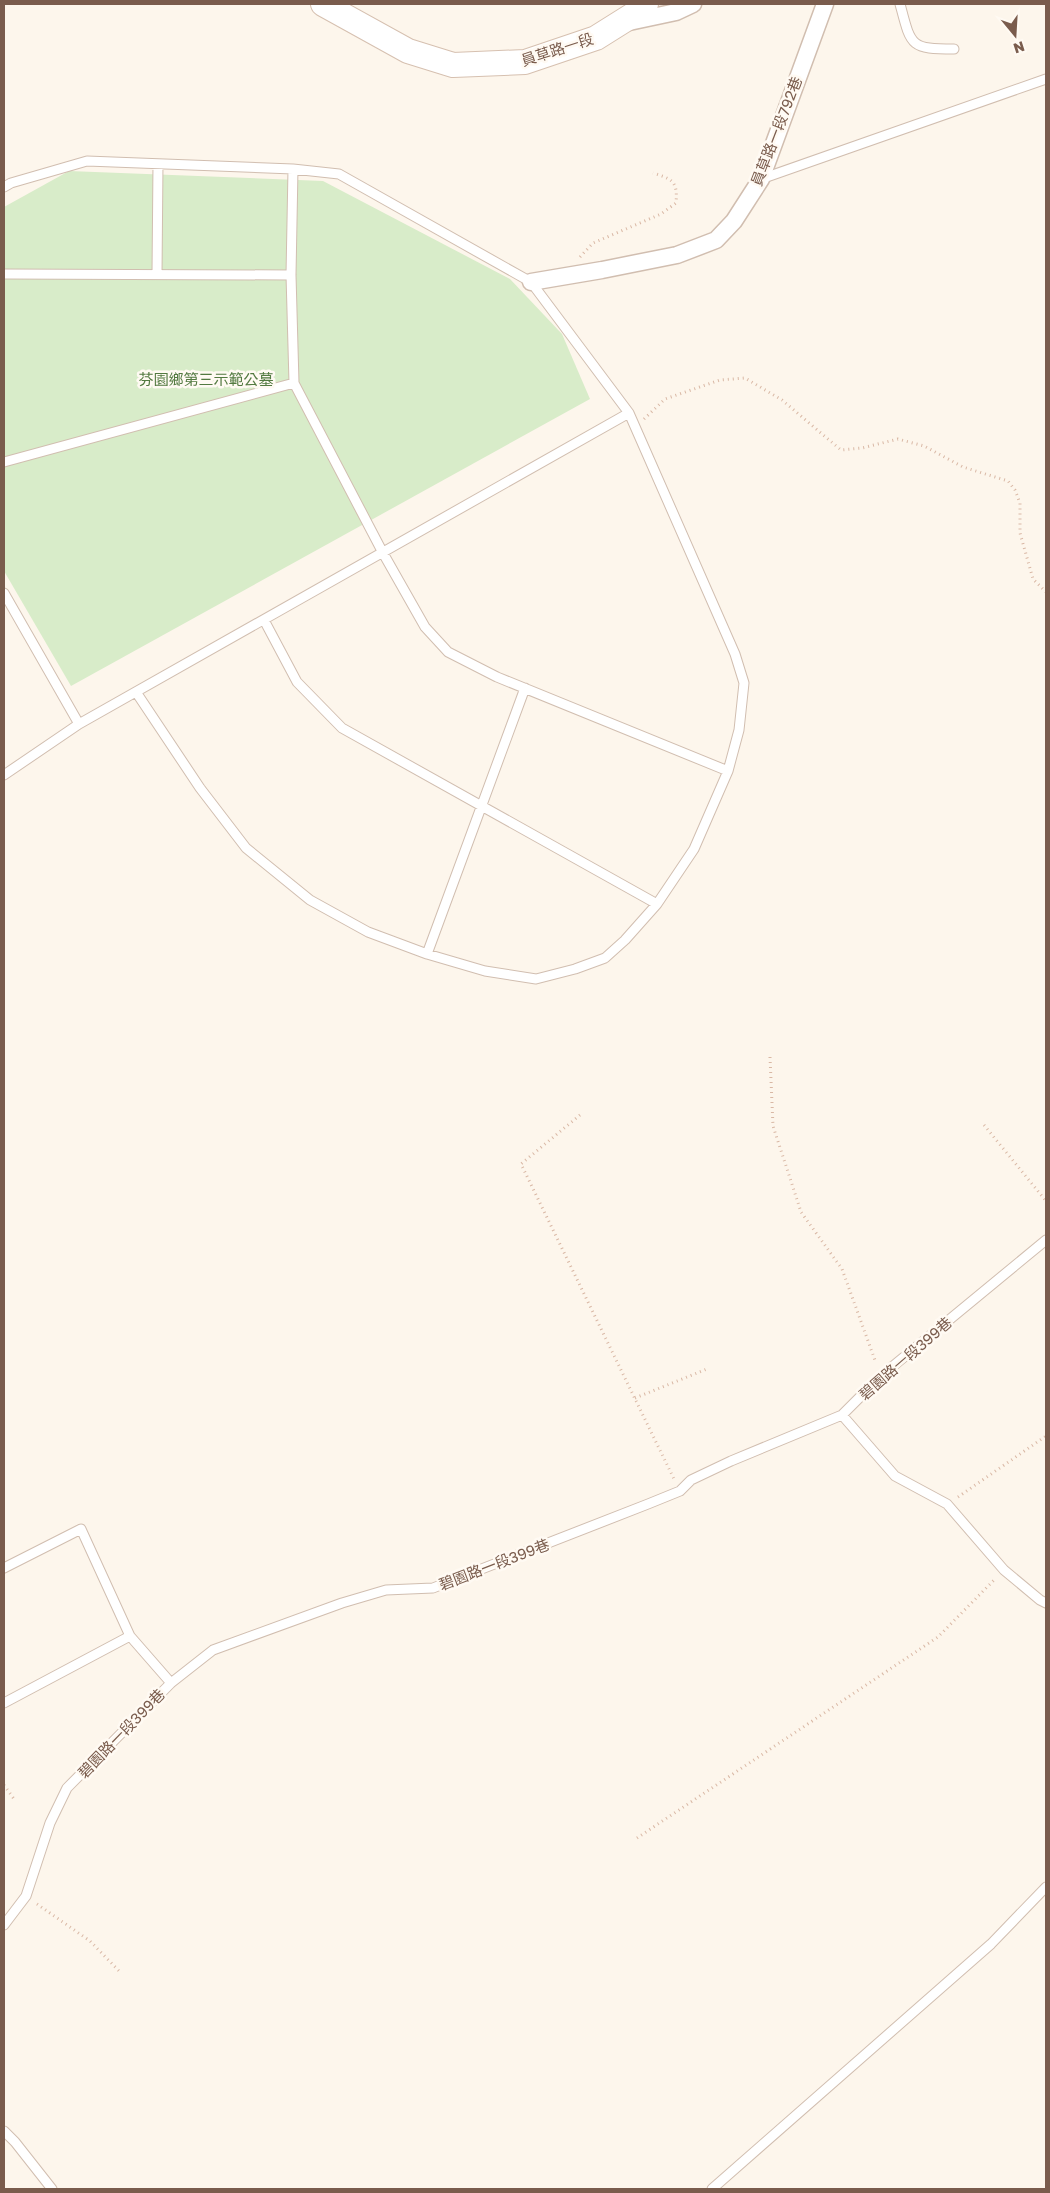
<svg xmlns="http://www.w3.org/2000/svg" width="1050" height="2193" viewBox="0 0 1050 2193" font-family="'Golos Text','Noto Sans TC',sans-serif">
<style>
.green{fill:#d8ecc9}
.lines{fill:none;stroke-linecap:round;stroke-linejoin:round}
.lane-casing{stroke:#d1beb0;stroke-width:11}
.street-casing{stroke:#d1beb0;stroke-width:19}
.secondary-casing{stroke:#d6c0b0;stroke-width:26}
.path{stroke:#d9b8a5;stroke-width:3;stroke-dasharray:1 4;stroke-linecap:butt}
.lane{stroke:#fff;stroke-width:9}
.street{stroke:#fff;stroke-width:16}
.secondary{stroke:#fff;stroke-width:24}
.labels{text-anchor:middle;dominant-baseline:central;stroke-width:5;stroke-linejoin:round;paint-order:stroke}
.street-label{font-size:15px;fill:#7a5c4d;stroke:#fffaf3}
.park-label{font-size:15px;fill:#537a41;stroke:#fffaf3}
</style>
<rect width="100%" height="100%" fill="#fdf6ec"/>
<path class="green" d="M 69,171 L 323,181 L 510,279 L 562,334 L 590,399 L 71,686 L 4,571 L 4,207 Z"/>
<g class="lines">
<g class="lane-casing">
<path id="lane" d="M 900,4 C 911,46 910,49 954,49
M 293,169 L 291,275 L 294,383 L 383,553 L 425,627 L 448,652 L 497,677 L 728,771
M 761,179 L 1046,79
M 4,187 L 11,183 L 87,161 L 293,169 L 339,174 L 531,282 L 629,413 L 735,654 L 744,683 L 739,730 L 728,771 L 694,849 L 657,904 L 625,940 L 605,958 L 575,969 L 536,979 L 485,971 L 427,954 L 368,932 L 310,900 L 246,848 L 200,788 L 136,692
M 4,274 L 291,275
M 157,274 L 158,164
M 4,462 L 294,383
M 4,593 L 79,724
M 264,620 L 297,682 L 342,728 L 657,904
M 4,775 L 79,724 L 629,413
M 427,954 L 525,688
M 842,1415 L 895,1476 L 947,1504 L 1004,1570 L 1040,1600 L 1046,1603
M 4,1568 L 81,1529 L 130,1636 L 171,1683
M 4,1703 L 130,1636
M 4,1925 L 26,1896 L 50,1823 L 67,1788 L 171,1683 L 213,1650 L 342,1603 L 386,1590 L 433,1588 L 648,1504 L 680,1491 L 691,1480 L 731,1461 L 842,1415 L 881,1376 L 1046,1240
M 4,2131 L 15,2142 L 52,2189
M 712,2189 L 991,1944 L 1046,1887"/>
</g>
<g class="street-casing">
<path id="street" d="M 629,22 L 676,12 L 693,4
M 531,282 L 602,270 L 677,255 L 716,240 L 734,221 L 761,179 L 825,4"/>
</g>
<g class="secondary-casing">
<path id="secondary" d="M 323,4 L 408,51 L 453,65 L 525,62 L 596,38 L 639,11 L 646,4"/>
</g>
<path class="path" d="M 580,257 L 593,243 L 661,214 L 676,203 C 678,181 672,179 653,173
M 644,419 L 665,399 L 720,380 L 745,378 L 782,400 L 841,450 L 862,448 L 898,439 L 924,446 L 963,467 L 1008,481 L 1015,490 L 1020,503 L 1020,533 L 1033,579 L 1046,592
M 770,1057 L 773,1126 L 801,1212 L 842,1269 L 876,1363
M 580,1115 L 521,1164 L 674,1479
M 984,1125 L 1046,1201
M 635,1398 L 707,1369
M 958,1497 L 1046,1436
M 4,1785 L 14,1799
M 637,1838 L 938,1637 L 996,1578
M 37,1904 L 90,1941 L 121,1973"/>
<use href="#lane" class="lane"/>
<use href="#street" class="street"/>
<use href="#secondary" class="secondary"/>
</g>
<g class="labels">
<g class="street-label">
<text transform="translate(557 49) rotate(-18)">員草路一段</text>
<text transform="translate(776 131) rotate(-69)">員草路一段792巷</text>
<text transform="translate(905 1358) rotate(-41)">碧園路一段399巷</text>
<text transform="translate(494 1564) rotate(-21)">碧園路一段399巷</text>
<text transform="translate(121 1733) rotate(-46)">碧園路一段399巷</text>
</g>
<g class="park-label">
<text x="206" y="379">芬園鄉第三示範公墓</text>
</g>
</g>
<rect width="1050" height="2193" fill="none" stroke="#7a5c4d" stroke-width="10"/>
<g transform="translate(1015 35) rotate(162)" stroke="#fffaf3" stroke-width="4" paint-order="stroke">
<path d="M0-4L9 19L0 12L-9 19Z" fill="#7a5c4d"/>
<text y="-8" font-size="14" font-weight="bold" text-anchor="middle" fill="#7a5c4d">N</text>
</g>
</svg>
